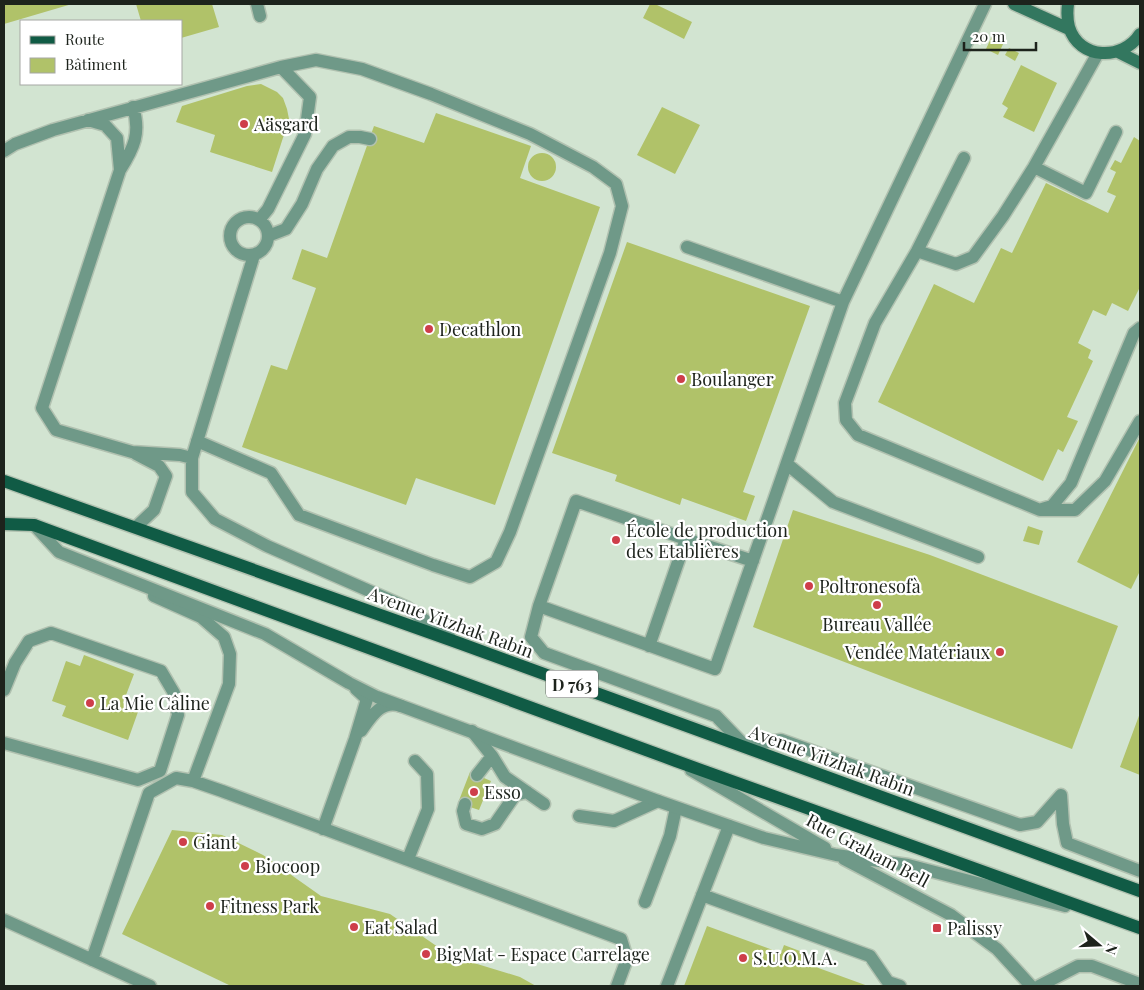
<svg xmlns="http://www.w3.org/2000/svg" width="1144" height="990" viewBox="0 0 1144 990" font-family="'Playfair Display',serif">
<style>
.building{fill:#b0c269}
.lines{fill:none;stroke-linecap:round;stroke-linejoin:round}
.lane-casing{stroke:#b1c1b0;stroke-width:15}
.street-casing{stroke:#b1c1b0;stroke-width:15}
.secondary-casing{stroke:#b1c1b0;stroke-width:15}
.primary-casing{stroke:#b1c1b0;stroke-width:15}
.lane{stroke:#6f9988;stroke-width:12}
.street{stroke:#6f9988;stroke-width:12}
.secondary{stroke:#33775f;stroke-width:12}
.primary{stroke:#105b45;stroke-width:12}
.poi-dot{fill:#ce3e4a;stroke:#fff;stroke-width:2}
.labels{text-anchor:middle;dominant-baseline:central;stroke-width:4.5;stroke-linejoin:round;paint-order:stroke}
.shield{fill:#fff;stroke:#616560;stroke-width:1}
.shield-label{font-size:16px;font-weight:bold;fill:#1d231c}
.poi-label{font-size:18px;fill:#1d231c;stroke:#fff;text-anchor:start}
.street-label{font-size:18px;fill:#1d231c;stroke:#fff}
</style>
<rect width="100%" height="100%" fill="#d2e4d1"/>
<path class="building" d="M 4,4 L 72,4 L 4,24 Z
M 136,4 L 212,4 L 219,27 L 181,38 L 181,21 L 141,21 Z
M 650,4 L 655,4 L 692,22 L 684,39 L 643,18 Z
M 992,36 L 1004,42 L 998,55 L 986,49 Z
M 1009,48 L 1019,53 L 1015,61 L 1005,55 Z
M 1021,65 L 1057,83 L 1034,132 L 1003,117 L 1008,108 L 1002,104 Z
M 261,84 L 277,92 L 283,98 L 287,109 L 289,119 L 272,172 L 210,152 L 215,135 L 176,122 L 182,106 L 247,86 Z
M 662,107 L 700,125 L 675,174 L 637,155 Z
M 436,113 L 531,146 L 520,178 L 600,207 L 495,505 L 416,478 L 406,505 L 242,447 L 271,365 L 287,370 L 316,288 L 292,279 L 302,249 L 327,258 L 374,126 L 424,143 Z
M 1134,137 L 1140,141 L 1140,287 L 1128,311 L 1112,303 L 1106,316 L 1093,310 L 1078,343 L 1091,350 L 1088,358 L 1093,361 L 1067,417 L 1078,421 L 1063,452 L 1058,449 L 1043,481 L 878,402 L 934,284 L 974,303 L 1001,248 L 1012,253 L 1046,183 L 1108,213 L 1116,196 L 1107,192 L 1116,172 L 1110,169 L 1115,160 L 1121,163 Z
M528 167a14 14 0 1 1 28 0a14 14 0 1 1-28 0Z
M 627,242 L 810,306 L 743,492 L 755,496 L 746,521 L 682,498 L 680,505 L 615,481 L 617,475 L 552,453 Z
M 1140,437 L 1140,571 L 1131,589 L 1077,562 Z
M 793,510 L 930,555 L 1118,626 L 1072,749 L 753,627 Z
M 1028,526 L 1043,531 L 1039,545 L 1023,541 Z
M 84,655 L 134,674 L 123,703 L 139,709 L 128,740 L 62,716 L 66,706 L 52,701 L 66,661 L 80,666 Z
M 1140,713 L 1140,775 L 1120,767 Z
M 470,772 L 491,781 L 479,810 L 458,803 Z
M 172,830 L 222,835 L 263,855 L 321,896 L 390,914 L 451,956 L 520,977 L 536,986 L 231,986 L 122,934 Z
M 707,926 L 781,953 L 784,945 L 805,953 L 802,962 L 868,986 L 684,986 Z"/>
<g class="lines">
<g class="lane-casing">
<path id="lane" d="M 257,4 L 260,16
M 133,107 C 141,133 134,148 120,170 L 42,408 L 56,430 L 132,452 L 180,455 L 192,458
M 88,120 L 105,125 L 117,138 L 120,170
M 4,151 L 15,144 L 53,130 L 281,67 L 310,97 L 305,134 L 268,209 L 259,220
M 964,158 L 917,251 L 875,323 L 845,403 L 846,420 L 858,435 L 1040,510 L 1075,510 L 1105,481 L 1140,421
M 1034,167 L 1086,193 L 1116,132
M230 236a19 19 0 1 1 38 0a19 19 0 1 1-38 0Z
M 268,236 L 286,229 L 302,204 L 317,169 L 333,146 L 349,137 L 360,137 L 370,139
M 687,247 L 843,302
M 917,251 L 956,264 L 973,257 L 1003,216 L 1034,167 L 1098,53
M 254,255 L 192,458 L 192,492 L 215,519 L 267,546 L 406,607 L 450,638
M 197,441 L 271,473 L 299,515 L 433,565 L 470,577 L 496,562 L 510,532 L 610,253 L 622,206 L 616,184 L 593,167 L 530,134 L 431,94 L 362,69 L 316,60 L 281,67
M 787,464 L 833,502 L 978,557
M 1042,509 L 1052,506 L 1071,483 L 1134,333 L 1140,328
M 136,527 L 154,510 L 166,476 L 159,466 L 136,454
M 686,539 L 753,561
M 154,596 L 201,617 L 224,637 L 230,654 L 229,684 L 193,781
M 539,606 L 531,637 L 544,653 L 716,716 L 745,746 L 781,740 L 1020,825 L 1037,822 L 1061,795 L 1063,824 L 1067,843 L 1140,871
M 649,646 L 686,539 L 576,501 L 539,606 L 715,669 L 843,302 L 985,4
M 4,690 L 15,663 L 29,641 L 51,633 L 161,671 L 174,693 L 178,715 L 160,771 L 138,780 L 4,743
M 361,731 C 371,717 381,699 401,706
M 472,731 L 492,756 L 505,777 L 544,804
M 477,775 L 492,756
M 465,804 L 463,811 L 466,824 L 482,829 L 495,824 L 515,795 L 527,792
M 579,816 L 614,821 L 658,801
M 323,829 L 355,739 L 367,699 L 356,689
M 408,859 L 428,809 L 427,774 L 415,761
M 702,895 L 870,956 L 888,982 L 900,986
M 645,902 L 670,836 L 676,808
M 4,920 L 150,986
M 92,960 L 149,793 L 176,778 L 193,781 L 222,791 L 621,939 L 627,959 L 617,986
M 667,986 L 729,826
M 1039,986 L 1078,966 L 1092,966 L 1140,984"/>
</g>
<g class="street-casing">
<path id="street" d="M 34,525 L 59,552 L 265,634 L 349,683 L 377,697 L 658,801 L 764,838 L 836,855 L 908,865 L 1065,906
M 691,770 L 825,848
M 844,859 L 951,915 L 997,949 L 1031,986"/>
</g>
<g class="secondary-casing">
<path id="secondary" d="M 1014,4 L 1069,29
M 1068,4 C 1067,12 1067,19 1069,27 C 1079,60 1123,61 1140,34
M 1118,52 L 1140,63"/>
</g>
<g class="primary-casing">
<path id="primary" d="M 4,481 L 459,643 L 1140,891
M 4,524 L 34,525 L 676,761 L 1140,928"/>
</g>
<use href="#lane" class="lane"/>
<use href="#street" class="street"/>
<use href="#secondary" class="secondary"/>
<use href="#primary" class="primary"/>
</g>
<g class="poi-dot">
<circle cx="244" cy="124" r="5"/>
<circle cx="429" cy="329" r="5"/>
<circle cx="681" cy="379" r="5"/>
<circle cx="616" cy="540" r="5"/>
<circle cx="809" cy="586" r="5"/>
<circle cx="877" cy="605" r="5"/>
<circle cx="1000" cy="652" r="5"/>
<circle cx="90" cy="703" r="5"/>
<circle cx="474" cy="792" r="5"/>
<circle cx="183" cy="842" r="5"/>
<circle cx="245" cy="866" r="5"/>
<circle cx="210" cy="906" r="5"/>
<circle cx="354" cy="927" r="5"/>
<rect x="932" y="923" width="10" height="10" rx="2.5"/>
<circle cx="426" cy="954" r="5"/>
<circle cx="743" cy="958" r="5"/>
</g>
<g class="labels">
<rect class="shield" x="546" y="670.5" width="52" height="27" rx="4"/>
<g class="shield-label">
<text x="572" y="684">D 763</text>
</g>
<g class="poi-label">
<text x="254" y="124">Aäsgard</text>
<text x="439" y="329">Decathlon</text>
<text x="691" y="379">Boulanger</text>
<text x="626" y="530">École de production<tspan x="626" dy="21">des Etablières</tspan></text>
<text x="819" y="586">Poltronesofà</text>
<text x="877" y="624" text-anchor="middle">Bureau Vallée</text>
<text x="990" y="652" text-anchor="end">Vendée Matériaux</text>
<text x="100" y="703">La Mie Câline</text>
<text x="484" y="792">Esso</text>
<text x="193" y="842">Giant</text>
<text x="255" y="866">Biocoop</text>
<text x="220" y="906">Fitness Park</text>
<text x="364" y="927">Eat Salad</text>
<text x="947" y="928">Palissy</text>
<text x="436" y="954">BigMat - Espace Carrelage</text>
<text x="753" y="958">S.U.O.M.A.</text>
</g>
<g class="street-label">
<text transform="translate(451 622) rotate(20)">Avenue Yitzhak Rabin</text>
<text transform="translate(832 760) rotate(20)">Avenue Yitzhak Rabin</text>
<text transform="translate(868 850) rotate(28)">Rue Graham Bell</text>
</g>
</g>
<rect width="1144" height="990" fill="none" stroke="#1d231c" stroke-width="10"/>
<rect x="20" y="20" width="162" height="65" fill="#ffffff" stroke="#a5a7a4"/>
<rect x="30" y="36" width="25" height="8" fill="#105b45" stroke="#a5a7a4"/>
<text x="65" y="45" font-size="15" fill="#1d231c">Route</text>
<rect x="30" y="58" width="25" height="15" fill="#b0c269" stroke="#a5a7a4"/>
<text x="65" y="70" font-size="15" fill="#1d231c">Bâtiment</text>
<g transform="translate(1099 945) rotate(109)" stroke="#ffffff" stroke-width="4" paint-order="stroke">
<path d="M0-4L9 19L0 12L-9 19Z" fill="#1d231c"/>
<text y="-8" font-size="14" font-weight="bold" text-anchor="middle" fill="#1d231c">N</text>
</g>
<path d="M964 42v8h72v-8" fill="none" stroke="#1d231c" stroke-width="2.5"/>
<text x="972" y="42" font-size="15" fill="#1d231c" stroke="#ffffff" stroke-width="4" paint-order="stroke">20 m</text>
</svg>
